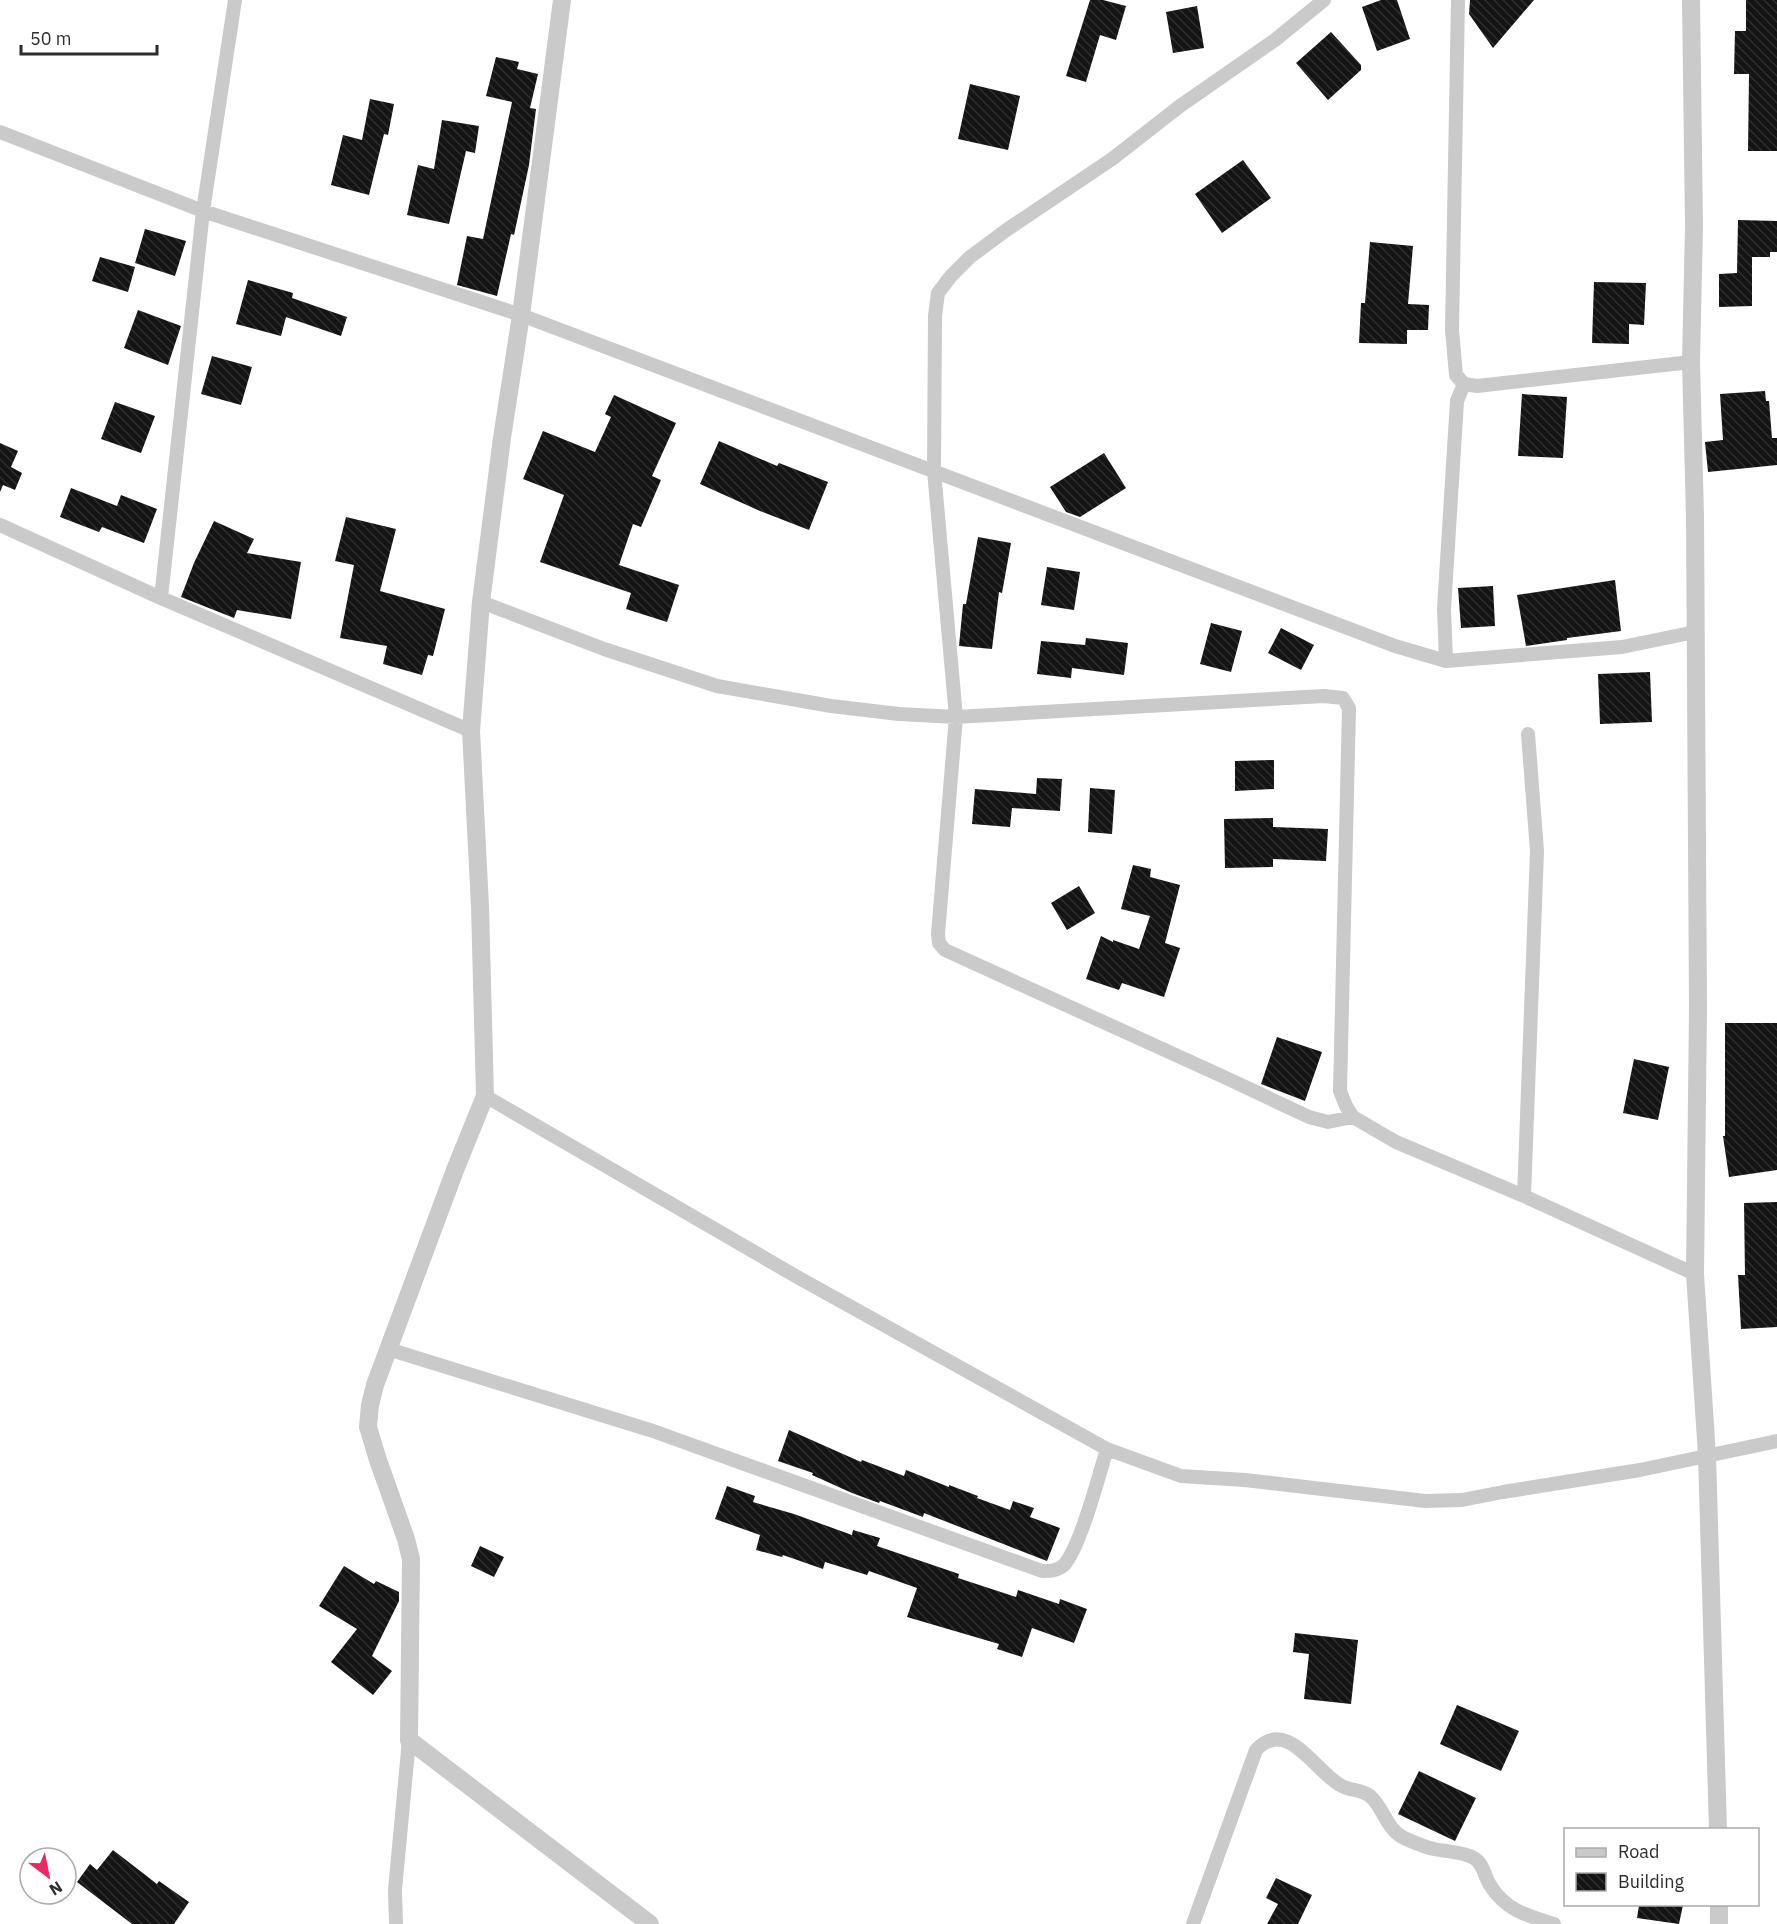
<svg xmlns="http://www.w3.org/2000/svg" width="1777" height="1924" viewBox="0 0 1777 1924" font-family="'IBM Plex Sans',sans-serif">
<style>
.building{fill:url(#building-back-hatch)}
.lines{fill:none;stroke-linecap:round;stroke-linejoin:round}
.minor{stroke:#cacaca;stroke-width:14}
.tertiary{stroke:#cacaca;stroke-width:18}
</style>
<defs>
<pattern id="building-back-hatch" width="6" height="6" patternUnits="userSpaceOnUse" patternTransform="scale(1.5)"><rect width="6" height="6" fill="#141414"/><path d="M-1 5l2 2M0 0l6 6M5-1l2 2" fill="none" stroke="#2e2e2e"/></pattern>
</defs>
<rect width="100%" height="100%" fill="#fff"/>
<path class="building" d="M 1090,0 L 1103,0 L 1126,6 L 1116,40 L 1100,35 L 1086,82 L 1066,76 Z
M 1381,0 L 1397,0 L 1410,39 L 1377,51 L 1362,7 Z
M 1470,0 L 1534,0 L 1493,48 L 1469,14 Z
M 1746,0 L 1777,0 L 1777,151 L 1748,151 L 1749,74 L 1734,74 L 1735,31 L 1746,31 Z
M 1197,6 L 1204,48 L 1173,53 L 1166,12 Z
M 1331,32 L 1361,65 L 1361,70 L 1328,100 L 1296,63 Z
M 496,57 L 519,62 L 517,69 L 538,74 L 530,108 L 536,109 L 529,165 L 514,235 L 511,234 L 497,296 L 457,285 L 467,236 L 483,239 L 512,102 L 486,96 Z
M 970,84 L 1020,96 L 1008,150 L 958,139 Z
M 370,99 L 394,104 L 388,135 L 384,134 L 369,195 L 331,185 L 343,135 L 362,140 Z
M 442,120 L 479,126 L 475,153 L 466,151 L 449,224 L 407,215 L 418,165 L 434,169 Z
M 1243,160 L 1271,198 L 1222,233 L 1195,194 Z
M 1738,220 L 1777,221 L 1777,252 L 1770,252 L 1770,257 L 1752,257 L 1752,306 L 1719,307 L 1719,274 L 1737,273 Z
M 145,229 L 186,241 L 175,276 L 135,263 Z
M 1370,242 L 1413,246 L 1408,304 L 1429,305 L 1428,330 L 1407,330 L 1407,344 L 1359,343 L 1361,303 L 1365,303 Z
M 100,257 L 135,267 L 128,292 L 92,281 Z
M 248,280 L 293,293 L 292,298 L 347,317 L 341,336 L 286,317 L 281,336 L 236,324 Z
M 1594,282 L 1646,283 L 1644,325 L 1629,324 L 1629,344 L 1592,343 Z
M 138,310 L 181,326 L 168,365 L 124,348 Z
M 212,356 L 252,367 L 241,405 L 201,394 Z
M 1765,391 L 1766,401 L 1769,401 L 1772,438 L 1777,438 L 1777,465 L 1708,472 L 1705,442 L 1723,440 L 1720,394 Z
M 1522,394 L 1567,397 L 1563,458 L 1518,456 Z
M 614,395 L 676,423 L 652,476 L 661,480 L 641,527 L 633,524 L 619,565 L 679,585 L 667,622 L 626,609 L 631,593 L 540,562 L 564,495 L 523,479 L 543,431 L 595,452 L 611,417 L 605,414 Z
M 115,402 L 155,416 L 141,453 L 101,439 Z
M 719,441 L 777,466 L 779,463 L 828,482 L 809,530 L 760,511 L 700,484 Z
M 0,443 L 18,451 L 11,467 L 22,473 L 15,490 L 3,485 L 0,492 Z
M 1104,453 L 1126,488 L 1080,517 L 1066,512 L 1050,487 Z
M 71,488 L 117,506 L 121,495 L 157,509 L 144,543 L 102,527 L 99,532 L 60,517 Z
M 346,517 L 396,529 L 380,591 L 445,609 L 433,656 L 428,655 L 422,675 L 383,664 L 387,646 L 340,638 L 354,565 L 335,561 Z
M 214,521 L 254,539 L 247,553 L 301,562 L 291,619 L 237,610 L 234,618 L 181,597 L 194,563 Z
M 978,537 L 1011,543 L 1002,593 L 999,592 L 992,649 L 959,646 L 963,604 L 966,604 Z
M 1047,567 L 1080,572 L 1074,610 L 1041,605 Z
M 1615,580 L 1621,631 L 1567,638 L 1567,640 L 1526,646 L 1517,595 Z
M 1493,586 L 1495,626 L 1461,628 L 1458,588 Z
M 1211,623 L 1242,631 L 1231,672 L 1200,664 Z
M 1281,628 L 1314,645 L 1301,670 L 1268,653 Z
M 1086,638 L 1128,643 L 1124,675 L 1072,668 L 1071,678 L 1037,674 L 1041,641 L 1085,645 Z
M 1650,672 L 1652,722 L 1600,724 L 1598,674 Z
M 1274,760 L 1274,789 L 1235,791 L 1235,761 Z
M 1037,778 L 1062,779 L 1060,811 L 1012,808 L 1010,827 L 972,824 L 975,789 L 1036,794 Z
M 1090,788 L 1115,790 L 1112,834 L 1088,832 Z
M 1273,818 L 1273,827 L 1328,829 L 1326,861 L 1273,859 L 1273,867 L 1225,868 L 1224,819 Z
M 1133,865 L 1151,869 L 1150,877 L 1180,885 L 1165,943 L 1180,948 L 1164,997 L 1122,983 L 1119,990 L 1086,979 L 1101,936 L 1113,942 L 1113,940 L 1139,949 L 1150,916 L 1121,909 Z
M 1079,886 L 1095,913 L 1067,930 L 1051,903 Z
M 1725,1023 L 1777,1023 L 1777,1170 L 1729,1177 L 1723,1136 L 1725,1136 Z
M 1277,1037 L 1322,1052 L 1305,1101 L 1261,1084 Z
M 1634,1059 L 1669,1067 L 1658,1120 L 1623,1113 Z
M 1777,1202 L 1777,1327 L 1741,1329 L 1738,1275 L 1745,1275 L 1744,1203 Z
M 789,1430 L 861,1462 L 862,1460 L 904,1476 L 906,1470 L 949,1487 L 949,1485 L 978,1496 L 977,1498 L 1010,1510 L 1013,1501 L 1034,1508 L 1030,1517 L 1060,1528 L 1047,1561 L 924,1513 L 923,1517 L 880,1501 L 879,1503 L 852,1493 L 812,1475 L 813,1473 L 778,1461 Z
M 727,1486 L 755,1496 L 753,1502 L 794,1514 L 852,1535 L 853,1530 L 880,1538 L 877,1546 L 959,1574 L 958,1578 L 1016,1597 L 1018,1590 L 1059,1604 L 1060,1599 L 1087,1609 L 1074,1643 L 1032,1628 L 1022,1657 L 997,1649 L 999,1644 L 907,1617 L 917,1588 L 869,1571 L 867,1575 L 825,1562 L 823,1569 L 783,1555 L 782,1557 L 756,1550 L 760,1535 L 715,1519 Z
M 480,1546 L 504,1557 L 494,1577 L 471,1566 Z
M 344,1566 L 374,1584 L 376,1581 L 399,1592 L 399,1601 L 372,1656 L 392,1671 L 373,1695 L 331,1662 L 357,1629 L 319,1606 Z
M 1295,1633 L 1358,1640 L 1351,1704 L 1304,1699 L 1309,1654 L 1293,1652 Z
M 1457,1705 L 1519,1731 L 1501,1771 L 1440,1744 Z
M 1419,1771 L 1476,1798 L 1455,1841 L 1398,1814 Z
M 113,1850 L 157,1884 L 159,1881 L 189,1902 L 174,1924 L 132,1924 L 77,1882 L 90,1864 L 97,1870 Z
M 1276,1878 L 1312,1895 L 1298,1924 L 1267,1924 L 1278,1904 L 1266,1898 Z
M 1639,1905 L 1683,1905 L 1679,1924 L 1637,1918 Z"/>
<g class="lines">
<path class="minor" d="M 1324,0 L 1275,40 L 1180,106 L 1112,159 L 1005,231 L 970,257 L 951,276 L 938,293 L 935,316 L 934,471 L 956,717 L 1324,696 L 1343,698 L 1349,708 L 1340,1091 L 1346,1106 L 1353,1117 L 1396,1142 L 1524,1196 L 1695,1274
M 1458,0 L 1452,330 L 1456,375 L 1464,384 L 1477,386 L 1691,362
M 0,132 L 203,211 L 521,315 L 1395,646 L 1446,661 L 1622,647 L 1695,632
M 0,525 L 161,598 L 471,731
M 161,598 L 203,211 L 235,0
M 481,602 L 604,649 L 717,686 L 831,706 L 899,714 L 956,717 L 938,934 L 939,943 L 945,950 L 1224,1077 L 1309,1117 L 1328,1122 L 1353,1117
M 1446,661 L 1444,609 L 1457,401 L 1464,384
M 485,1096 L 799,1278 L 1107,1449 L 1181,1476 L 1245,1480 L 1425,1501 L 1462,1500 L 1503,1492 L 1640,1470 L 1777,1441
M 1524,1196 L 1537,851 L 1528,734
M 388,1349 L 653,1431 L 1042,1571 C 1051,1571 1057,1571 1064,1565 C 1080,1548 1099,1475 1107,1449
M 396,1924 L 395,1890 L 409,1740
M 1193,1924 L 1256,1750 C 1287,1717 1314,1770 1340,1785 C 1349,1791 1361,1789 1370,1796 C 1384,1808 1386,1829 1404,1838 C 1413,1842 1424,1847 1434,1849 C 1447,1852 1462,1851 1474,1858 C 1484,1864 1484,1876 1490,1885 C 1505,1910 1528,1916 1554,1924"/>
<path class="tertiary" d="M 562,0 L 521,315 L 502,438 L 481,602 L 471,731 L 480,906 L 485,1096 L 455,1170 L 375,1385 L 370,1405 L 368,1427 L 378,1460 L 406,1539 L 411,1559 L 409,1740 L 650,1924
M 1691,0 L 1694,226 L 1691,362 L 1695,516 L 1698,1008 L 1695,1274 L 1707,1455 L 1718,1830
M 1719,1924 L 1719,1904"/>
</g>
<rect x="1564" y="1828" width="195" height="78" fill="#ffffff" stroke="#ababab" stroke-width="1.5"/>
<rect x="1576" y="1848" width="30" height="9" fill="#cacaca" stroke="#ababab" stroke-width="1.5"/>
<text x="1618" y="1858" font-size="18" fill="#2d2d2d">Road</text>
<rect x="1576" y="1873" width="30" height="18" fill="url(#building-back-hatch)" stroke="#ababab" stroke-width="1.5"/>
<text x="1618" y="1888" font-size="18" fill="#2d2d2d">Building</text>
<g transform="translate(48 1876) rotate(148)"><circle r="28" fill="#ffffff" stroke="#ababab" stroke-width="1.5"/>
<path d="M0-4.5L10 22L0 15L-10 22Z" fill="#ea2863"/>
<text y="-9" font-size="16" font-weight="bold" text-anchor="middle" fill="#2d2d2d">N</text>
</g>
<path d="M21 45v9h136v-9" fill="none" stroke="#2d2d2d" stroke-width="3"/>
<text x="30" y="45" font-size="18" fill="#2d2d2d" stroke="#ffffff" stroke-width="4.5" paint-order="stroke">50 m</text>
</svg>
